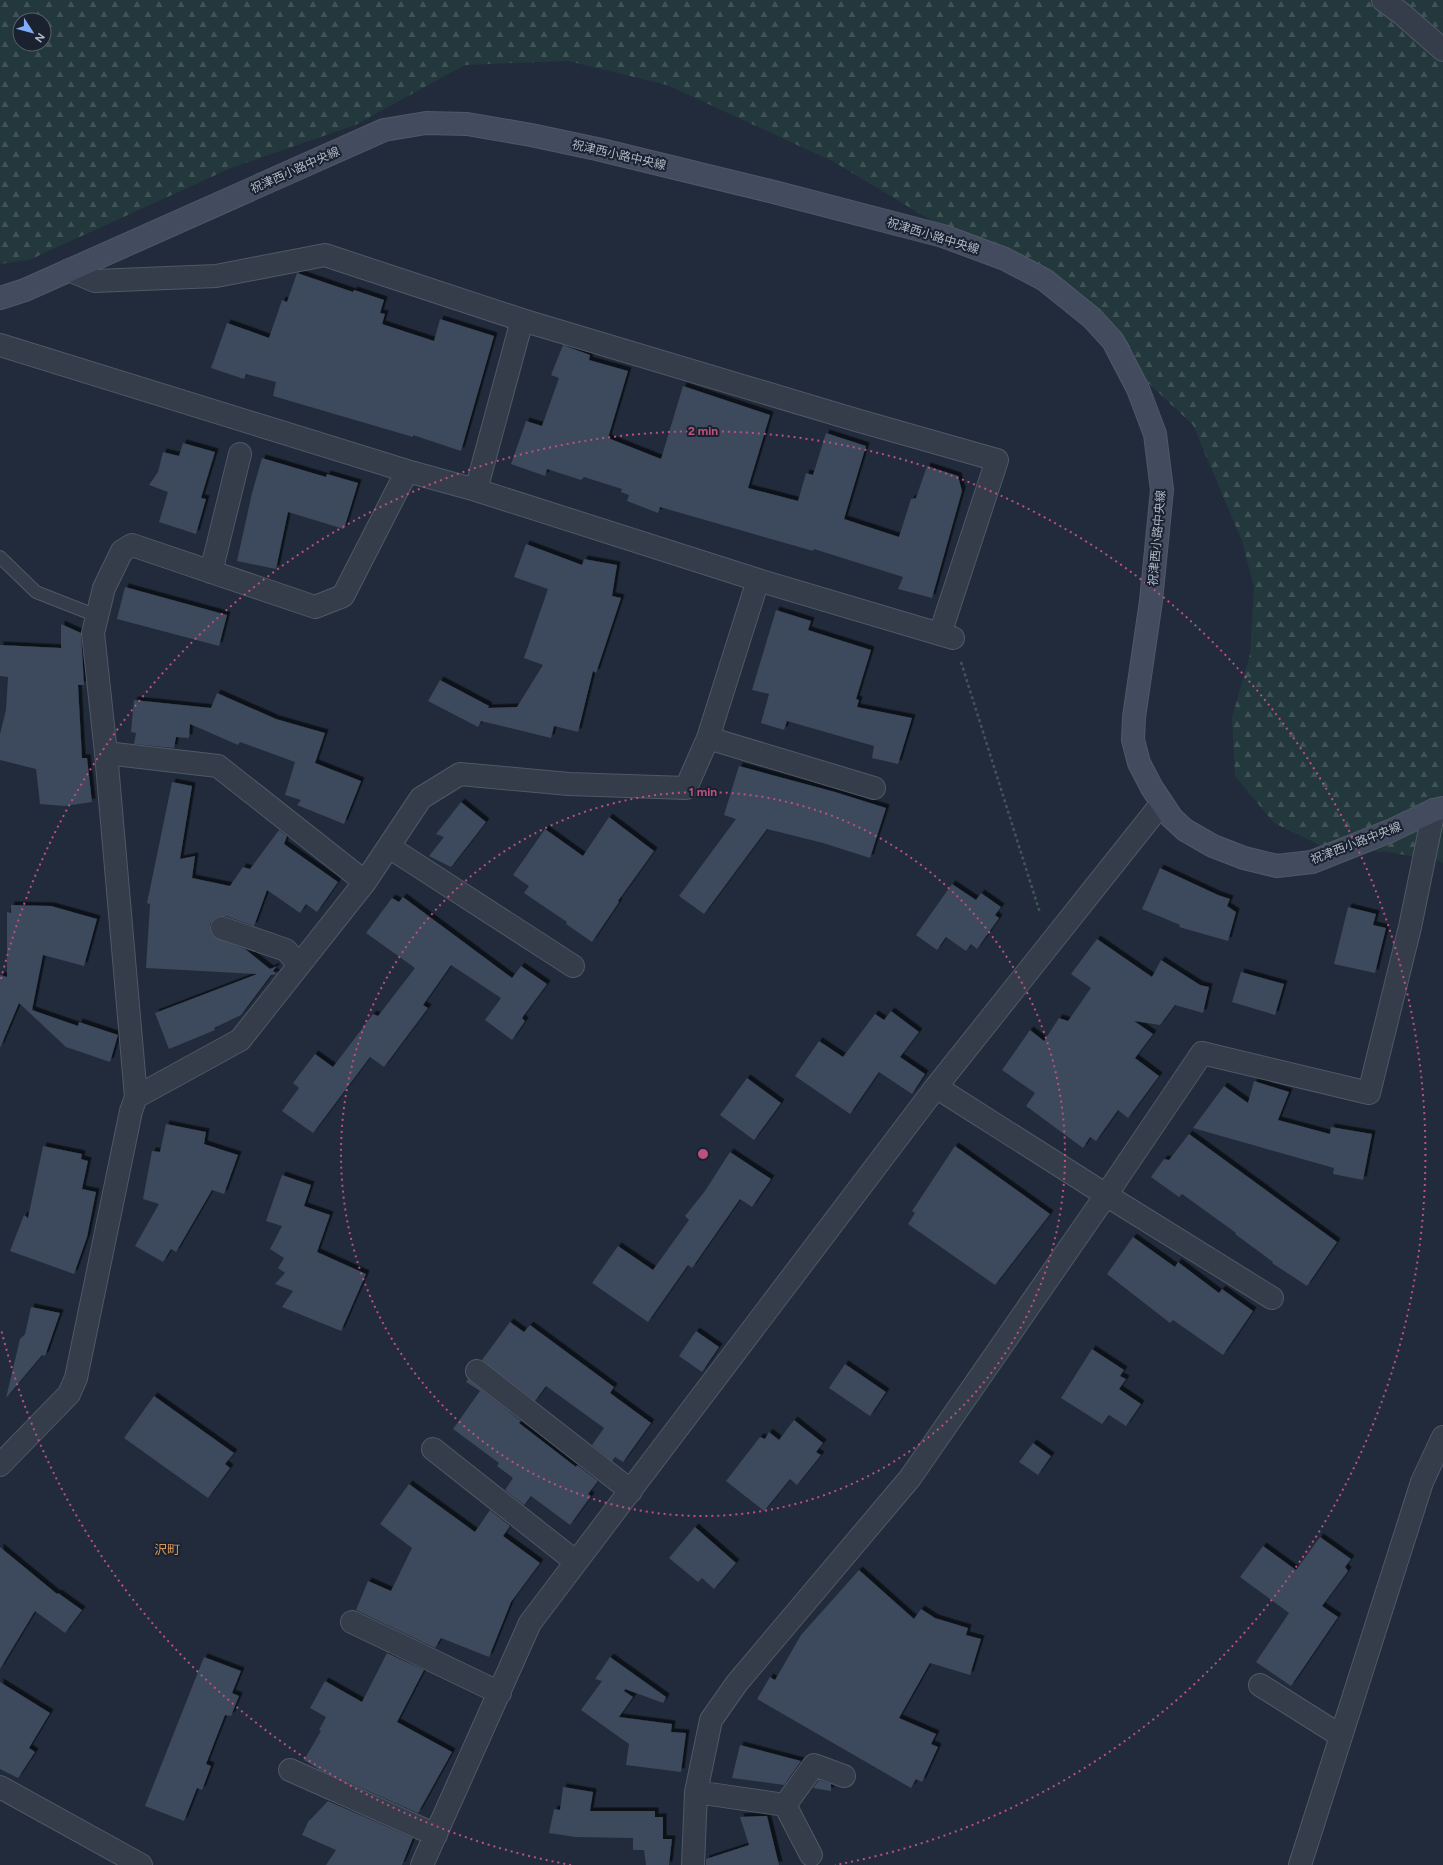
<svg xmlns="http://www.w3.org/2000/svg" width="1443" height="1865" viewBox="0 0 1443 1865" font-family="Figtree,'Noto Sans JP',sans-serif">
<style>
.forest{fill:url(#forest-firs);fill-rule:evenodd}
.building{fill:#3d495b;filter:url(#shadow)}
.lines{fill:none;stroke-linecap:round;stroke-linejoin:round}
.lane-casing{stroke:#505866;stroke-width:14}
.street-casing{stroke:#505866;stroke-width:24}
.secondary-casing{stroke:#505866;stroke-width:24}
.path{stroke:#415559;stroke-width:2.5;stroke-dasharray:3 3;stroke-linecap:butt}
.lane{stroke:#353d4b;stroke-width:12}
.street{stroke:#353d4b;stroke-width:22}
.secondary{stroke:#434c5f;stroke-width:22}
.ring{fill:none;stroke:#bc5081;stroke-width:2;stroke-dasharray:2 4}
.labels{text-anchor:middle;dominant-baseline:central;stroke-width:4;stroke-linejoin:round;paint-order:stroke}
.street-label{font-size:12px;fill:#b0b8c7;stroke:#1a2230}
.neighbourhood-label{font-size:13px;fill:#d7975b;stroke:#1a2230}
.centre{fill:#bc5081;stroke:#1a2230;stroke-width:2}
.ring-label{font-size:12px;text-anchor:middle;font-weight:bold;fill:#bc5081;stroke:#1a2230;stroke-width:4;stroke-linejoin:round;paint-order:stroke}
</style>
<defs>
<pattern id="forest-firs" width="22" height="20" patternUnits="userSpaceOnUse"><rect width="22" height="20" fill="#23383c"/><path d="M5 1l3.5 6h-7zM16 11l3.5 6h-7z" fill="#405357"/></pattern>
<filter id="shadow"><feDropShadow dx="3.5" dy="-3.5" stdDeviation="0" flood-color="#0009"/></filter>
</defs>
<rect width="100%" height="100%" fill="#212b3b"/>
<path class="forest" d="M 0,0 L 1443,0 L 1443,864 L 1440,861 L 1387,852 L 1328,849 L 1274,823 L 1235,776 L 1232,718 L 1250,654 L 1254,587 L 1242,541 L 1193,425 L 1104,341 L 1002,263 L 834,162 L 667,85 L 568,61 L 465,65 L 355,125 L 231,168 L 29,260 L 0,264 ZM 20,20 L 44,20 L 44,44 L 20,44 Z"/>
<path class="building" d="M 297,273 L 353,292 L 354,290 L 384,300 L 380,313 L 385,314 L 382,324 L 434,341 L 440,319 L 494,336 L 461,451 L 413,435 L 413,437 L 273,396 L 276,382 L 246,374 L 244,379 L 211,368 L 227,323 L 269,338 L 282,300 L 287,302 Z
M 563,345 L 590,355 L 589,360 L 628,371 L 608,438 L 661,459 L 683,386 L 770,415 L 748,488 L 798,501 L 806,473 L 813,475 L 826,433 L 866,446 L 844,519 L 899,537 L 911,499 L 916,498 L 927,466 L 958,476 L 962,491 L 932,598 L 898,589 L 903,577 L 814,549 L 813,551 L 785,543 L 660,507 L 658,513 L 627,501 L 629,495 L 621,492 L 622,489 L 584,477 L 581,480 L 547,469 L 545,476 L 511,464 L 526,421 L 542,426 L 559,378 L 551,375 Z
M 183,443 L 215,452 L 201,498 L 206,499 L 196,534 L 159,522 L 168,492 L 149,485 L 158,472 L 163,452 L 179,456 Z
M 262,458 L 326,477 L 327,474 L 358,483 L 344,529 L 288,512 L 276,569 L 237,561 L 252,493 Z
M 526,544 L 582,565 L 584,559 L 617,565 L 612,596 L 621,598 L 596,673 L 593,671 L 578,732 L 554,726 L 551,738 L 481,721 L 478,727 L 428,701 L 440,680 L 489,706 L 488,708 L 517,707 L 543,665 L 524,658 L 548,589 L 514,577 Z
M 125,587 L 227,615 L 219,646 L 117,619 Z
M 776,610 L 811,621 L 808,630 L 871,650 L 856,699 L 859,700 L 857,707 L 912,718 L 898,764 L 872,758 L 874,746 L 787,721 L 784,730 L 761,723 L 769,694 L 752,690 Z
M 61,624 L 81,633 L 84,685 L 78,685 L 82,758 L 87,758 L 92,802 L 65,806 L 40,804 L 36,769 L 0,760 L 0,734 L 6,710 L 8,677 L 0,676 L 0,645 L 61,648 Z
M 217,693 L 276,719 L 325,733 L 315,763 L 361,781 L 344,824 L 297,805 L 301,800 L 285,795 L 295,762 L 240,742 L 238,745 L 190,724 L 189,738 L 176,737 L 174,748 L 134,744 L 136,733 L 131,732 L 134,700 L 211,708 Z
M 739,766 L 835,792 L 886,808 L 870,858 L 823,843 L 767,829 L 704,914 L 679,896 L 736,819 L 724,815 Z
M 172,782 L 192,786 L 180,859 L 195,856 L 192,878 L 230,886 L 243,867 L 250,869 L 279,830 L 287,836 L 284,844 L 338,882 L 317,912 L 306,904 L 300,913 L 267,890 L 254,926 L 226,916 L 219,916 L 214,919 L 210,924 L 210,930 L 213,936 L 245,949 L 270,969 L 277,966 L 273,971 L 277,974 L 271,975 L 241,1015 L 214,1028 L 215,1030 L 169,1049 L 155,1013 L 257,974 L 146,968 L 150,904 L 147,903 Z
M 461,802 L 486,822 L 451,867 L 429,856 L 444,837 L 436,834 Z
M 609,817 L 654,851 L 618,901 L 619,902 L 592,942 L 566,924 L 567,922 L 524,893 L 529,886 L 513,875 L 545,829 L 583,856 Z
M 1160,868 L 1218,895 L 1230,899 L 1227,906 L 1236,912 L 1228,941 L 1179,927 L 1180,925 L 1142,909 Z
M 952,884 L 976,900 L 981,893 L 1001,907 L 995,915 L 999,918 L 977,949 L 971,944 L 966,951 L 946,937 L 937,950 L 916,935 Z
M 403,897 L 512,978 L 521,966 L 547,984 L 522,1018 L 525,1021 L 512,1040 L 485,1020 L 501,998 L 451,965 L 423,1005 L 428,1008 L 384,1067 L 370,1057 L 313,1133 L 282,1111 L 299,1088 L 293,1083 L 315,1054 L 333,1067 L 373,1014 L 378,1016 L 415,968 L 366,933 L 392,898 L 399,902 Z
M 11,905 L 51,906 L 97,919 L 84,966 L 43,955 L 32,1010 L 78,1026 L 79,1022 L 118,1035 L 110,1062 L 66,1047 L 19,1003 L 0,1048 L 0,975 L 7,977 L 7,912 L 11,913 Z
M 1348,907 L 1376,914 L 1373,925 L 1386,928 L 1375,973 L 1334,964 Z
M 1097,939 L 1152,977 L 1161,960 L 1200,985 L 1209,987 L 1203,1013 L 1175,1005 L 1160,1025 L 1134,1021 L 1153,1034 L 1135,1058 L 1159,1076 L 1128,1118 L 1118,1110 L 1096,1141 L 1090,1137 L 1083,1148 L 1026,1106 L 1035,1093 L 1002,1070 L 1030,1030 L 1044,1041 L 1059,1018 L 1068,1021 L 1091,988 L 1071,974 Z
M 1241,972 L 1284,984 L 1275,1015 L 1232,1002 Z
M 891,1011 L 919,1032 L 900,1057 L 925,1074 L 912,1094 L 879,1072 L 850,1114 L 795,1076 L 819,1041 L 843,1057 L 875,1014 L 884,1020 Z
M 747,1078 L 781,1103 L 754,1140 L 720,1115 Z
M 1254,1081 L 1289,1092 L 1278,1120 L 1330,1134 L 1331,1127 L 1372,1134 L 1363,1180 L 1333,1174 L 1334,1168 L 1193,1128 L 1224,1086 L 1248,1103 Z
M 166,1124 L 206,1132 L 204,1144 L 238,1155 L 224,1194 L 212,1190 L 176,1252 L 171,1249 L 163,1262 L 135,1246 L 159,1204 L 143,1199 L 152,1151 L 160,1152 Z
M 1189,1134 L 1337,1242 L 1307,1286 L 1272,1263 L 1273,1262 L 1235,1234 L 1236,1233 L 1182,1194 L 1179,1197 L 1151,1177 L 1164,1159 L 1169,1160 Z
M 43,1146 L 82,1154 L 81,1159 L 88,1161 L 82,1189 L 96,1192 L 87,1237 L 74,1274 L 10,1251 L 24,1215 L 28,1218 Z
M 955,1146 L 1050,1214 L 995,1285 L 908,1224 L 915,1213 L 912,1211 Z
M 730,1152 L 771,1179 L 752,1207 L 740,1199 L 692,1268 L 688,1265 L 648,1322 L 592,1283 L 618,1246 L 653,1270 L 689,1220 L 685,1216 L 705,1191 Z
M 282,1175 L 311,1185 L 304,1206 L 330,1215 L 317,1252 L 366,1274 L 341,1331 L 282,1307 L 293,1291 L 275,1284 L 285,1273 L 278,1268 L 284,1258 L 270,1249 L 282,1226 L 266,1221 Z
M 1133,1237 L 1175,1267 L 1178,1262 L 1219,1293 L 1222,1289 L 1253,1311 L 1223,1355 L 1173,1320 L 1170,1323 L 1107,1274 Z
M 31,1307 L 60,1313 L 45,1356 L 42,1355 L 6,1398 L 20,1339 L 25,1334 Z
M 510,1322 L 524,1332 L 530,1325 L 614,1387 L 610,1393 L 651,1423 L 623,1462 L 615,1457 L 612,1461 L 592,1445 L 604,1428 L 546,1386 L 535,1401 L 482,1360 Z
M 696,1331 L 719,1347 L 702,1372 L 679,1356 Z
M 1092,1349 L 1124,1370 L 1120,1376 L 1126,1379 L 1119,1389 L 1141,1404 L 1126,1426 L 1109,1415 L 1102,1424 L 1061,1398 Z
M 845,1364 L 886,1392 L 870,1416 L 829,1388 Z
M 468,1379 L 521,1421 L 519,1423 L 576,1467 L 577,1465 L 598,1481 L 588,1494 L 591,1496 L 570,1525 L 531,1496 L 524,1505 L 505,1490 L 513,1478 L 497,1466 L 499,1463 L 453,1429 L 480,1391 L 466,1382 Z
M 154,1396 L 234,1453 L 225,1464 L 230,1468 L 208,1498 L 124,1438 Z
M 794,1420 L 823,1443 L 816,1452 L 821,1455 L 797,1485 L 790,1479 L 764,1511 L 726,1481 L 760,1437 L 765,1439 L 769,1432 L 779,1440 Z
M 1033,1443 L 1051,1456 L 1038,1475 L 1019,1462 Z
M 409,1484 L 475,1532 L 490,1510 L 510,1526 L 503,1536 L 540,1563 L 511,1602 L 489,1657 L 441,1638 L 435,1648 L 356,1610 L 368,1581 L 391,1591 L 412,1548 L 380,1524 Z
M 695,1527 L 736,1563 L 714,1589 L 702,1578 L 698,1582 L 669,1558 Z
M 1320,1537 L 1351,1559 L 1345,1567 L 1348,1571 L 1322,1606 L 1338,1617 L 1291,1686 L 1256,1662 L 1289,1613 L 1240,1577 L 1263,1546 L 1296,1570 Z
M 0,1547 L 57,1594 L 58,1593 L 82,1610 L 65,1633 L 35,1611 L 0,1669 Z
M 859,1570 L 914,1619 L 921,1609 L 935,1618 L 968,1628 L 966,1635 L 981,1639 L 970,1675 L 930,1663 L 899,1718 L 936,1734 L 931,1744 L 938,1747 L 922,1782 L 916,1779 L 911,1788 L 757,1699 L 770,1677 L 775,1680 L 801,1635 Z
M 387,1653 L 424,1670 L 397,1722 L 452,1752 L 418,1813 L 320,1770 L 304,1760 L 321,1731 L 319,1730 L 326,1717 L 310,1708 L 325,1681 L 362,1702 Z
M 204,1657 L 241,1671 L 232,1693 L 239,1696 L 231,1716 L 225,1715 L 206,1764 L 211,1766 L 202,1790 L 197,1788 L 184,1821 L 145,1806 Z
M 610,1657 L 666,1697 L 663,1703 L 625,1689 L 624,1691 L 633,1697 L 619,1717 L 672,1724 L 671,1732 L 686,1733 L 681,1772 L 626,1765 L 629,1744 L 581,1710 L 602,1681 L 595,1679 Z
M 0,1682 L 50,1713 L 29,1748 L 35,1752 L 18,1778 L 0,1769 Z
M 740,1745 L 801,1761 L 784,1785 L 732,1778 Z
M 819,1780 L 831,1784 L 831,1791 L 813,1788 Z
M 563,1787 L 593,1792 L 590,1811 L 655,1811 L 655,1817 L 663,1817 L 663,1839 L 672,1839 L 669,1865 L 646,1865 L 644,1850 L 633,1850 L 633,1838 L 575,1837 L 549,1833 L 554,1809 L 560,1810 Z
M 328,1801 L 413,1838 L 402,1865 L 326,1865 L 336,1850 L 302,1835 L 308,1822 Z
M 767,1816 L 779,1865 L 706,1865 L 706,1859 L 749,1845 L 740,1817 Z"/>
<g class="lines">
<g class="lane-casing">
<path id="lane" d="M 0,557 L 36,592 L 97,616"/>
</g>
<g class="street-casing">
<path id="street" d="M 1383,0 L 1402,14 L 1443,50
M 69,270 L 95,281 L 216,276 L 325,255 L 522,320 L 856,420 L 997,460 L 940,634
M 0,345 L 407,471 L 476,490 L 758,580 L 953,638
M 476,490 L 522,320
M 211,572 L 240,454
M 708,738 L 874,788
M 106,753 L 218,766 L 365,882
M 389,847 L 573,966
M 222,928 L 286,950 L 299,965
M 936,1087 L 1106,1195 L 1272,1298
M 136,1097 L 106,753 L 93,633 L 104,588 L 122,551 L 132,545 L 315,607 L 343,596 L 407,471
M 477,1371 L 631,1491
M 433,1449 L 576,1562
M 0,1465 L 69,1394 L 76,1378 L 131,1111 L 136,1097 L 240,1040 L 365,882 L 421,798 L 460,774 L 569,784 L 686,788 L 708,738 L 758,580
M 352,1622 L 500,1693
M 1260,1685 L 1341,1736
M 290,1770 L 436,1835
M 0,1787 L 141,1865
M 696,1792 L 785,1805
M 811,1855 L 785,1805 L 814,1765 L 844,1776
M 422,1865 L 530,1623 L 936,1087 L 1162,803
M 693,1865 L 696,1792 L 711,1720 L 737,1683 L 910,1478 L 1106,1195 L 1202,1053 L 1369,1093 L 1410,927 L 1434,810
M 1300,1865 L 1422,1482 L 1443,1437"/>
</g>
<g class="secondary-casing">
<path id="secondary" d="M 0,298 L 25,290 L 384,130 L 426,123 L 467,124 L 531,135 L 597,149 L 770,191 L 943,236 L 1005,259 L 1045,280 L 1092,318 L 1113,341 L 1138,389 L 1155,434 L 1162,490 L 1151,601 L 1134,717 L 1133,740 L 1139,763 L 1152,788 L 1172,818 L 1185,830 L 1213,846 L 1244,858 L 1277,866 L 1312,862 L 1390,831 L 1434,810 L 1443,808"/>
</g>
<path class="path" d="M 961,662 L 1040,913"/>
<use href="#lane" class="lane"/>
<use href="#street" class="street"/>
<use href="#secondary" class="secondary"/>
</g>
<g class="ring">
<circle cx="703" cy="1154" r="362"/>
<path d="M571 1865A723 723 0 0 1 1 1329M1 979A723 723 0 1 1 835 1865"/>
</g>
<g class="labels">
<g class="street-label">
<text transform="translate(619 155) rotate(13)">祝津西小路中央線</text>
<text transform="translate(295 170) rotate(-24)">祝津西小路中央線</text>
<text transform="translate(933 236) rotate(17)">祝津西小路中央線</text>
<text transform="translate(1157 538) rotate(-85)">祝津西小路中央線</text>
<text transform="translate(1356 843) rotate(-21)">祝津西小路中央線</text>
</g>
<g class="neighbourhood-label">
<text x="167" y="1549">沢町</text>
</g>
</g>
<circle cx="703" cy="1154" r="6" class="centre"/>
<g class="ring-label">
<text x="703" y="435">2 min</text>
<text x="703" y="796">1 min</text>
</g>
<g transform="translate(32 32) rotate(126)"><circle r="19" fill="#1a2230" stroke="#565e6c"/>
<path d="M0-3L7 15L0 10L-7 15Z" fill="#81abfb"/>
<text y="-6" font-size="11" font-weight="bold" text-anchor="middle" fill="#b0b8c7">N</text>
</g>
</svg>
